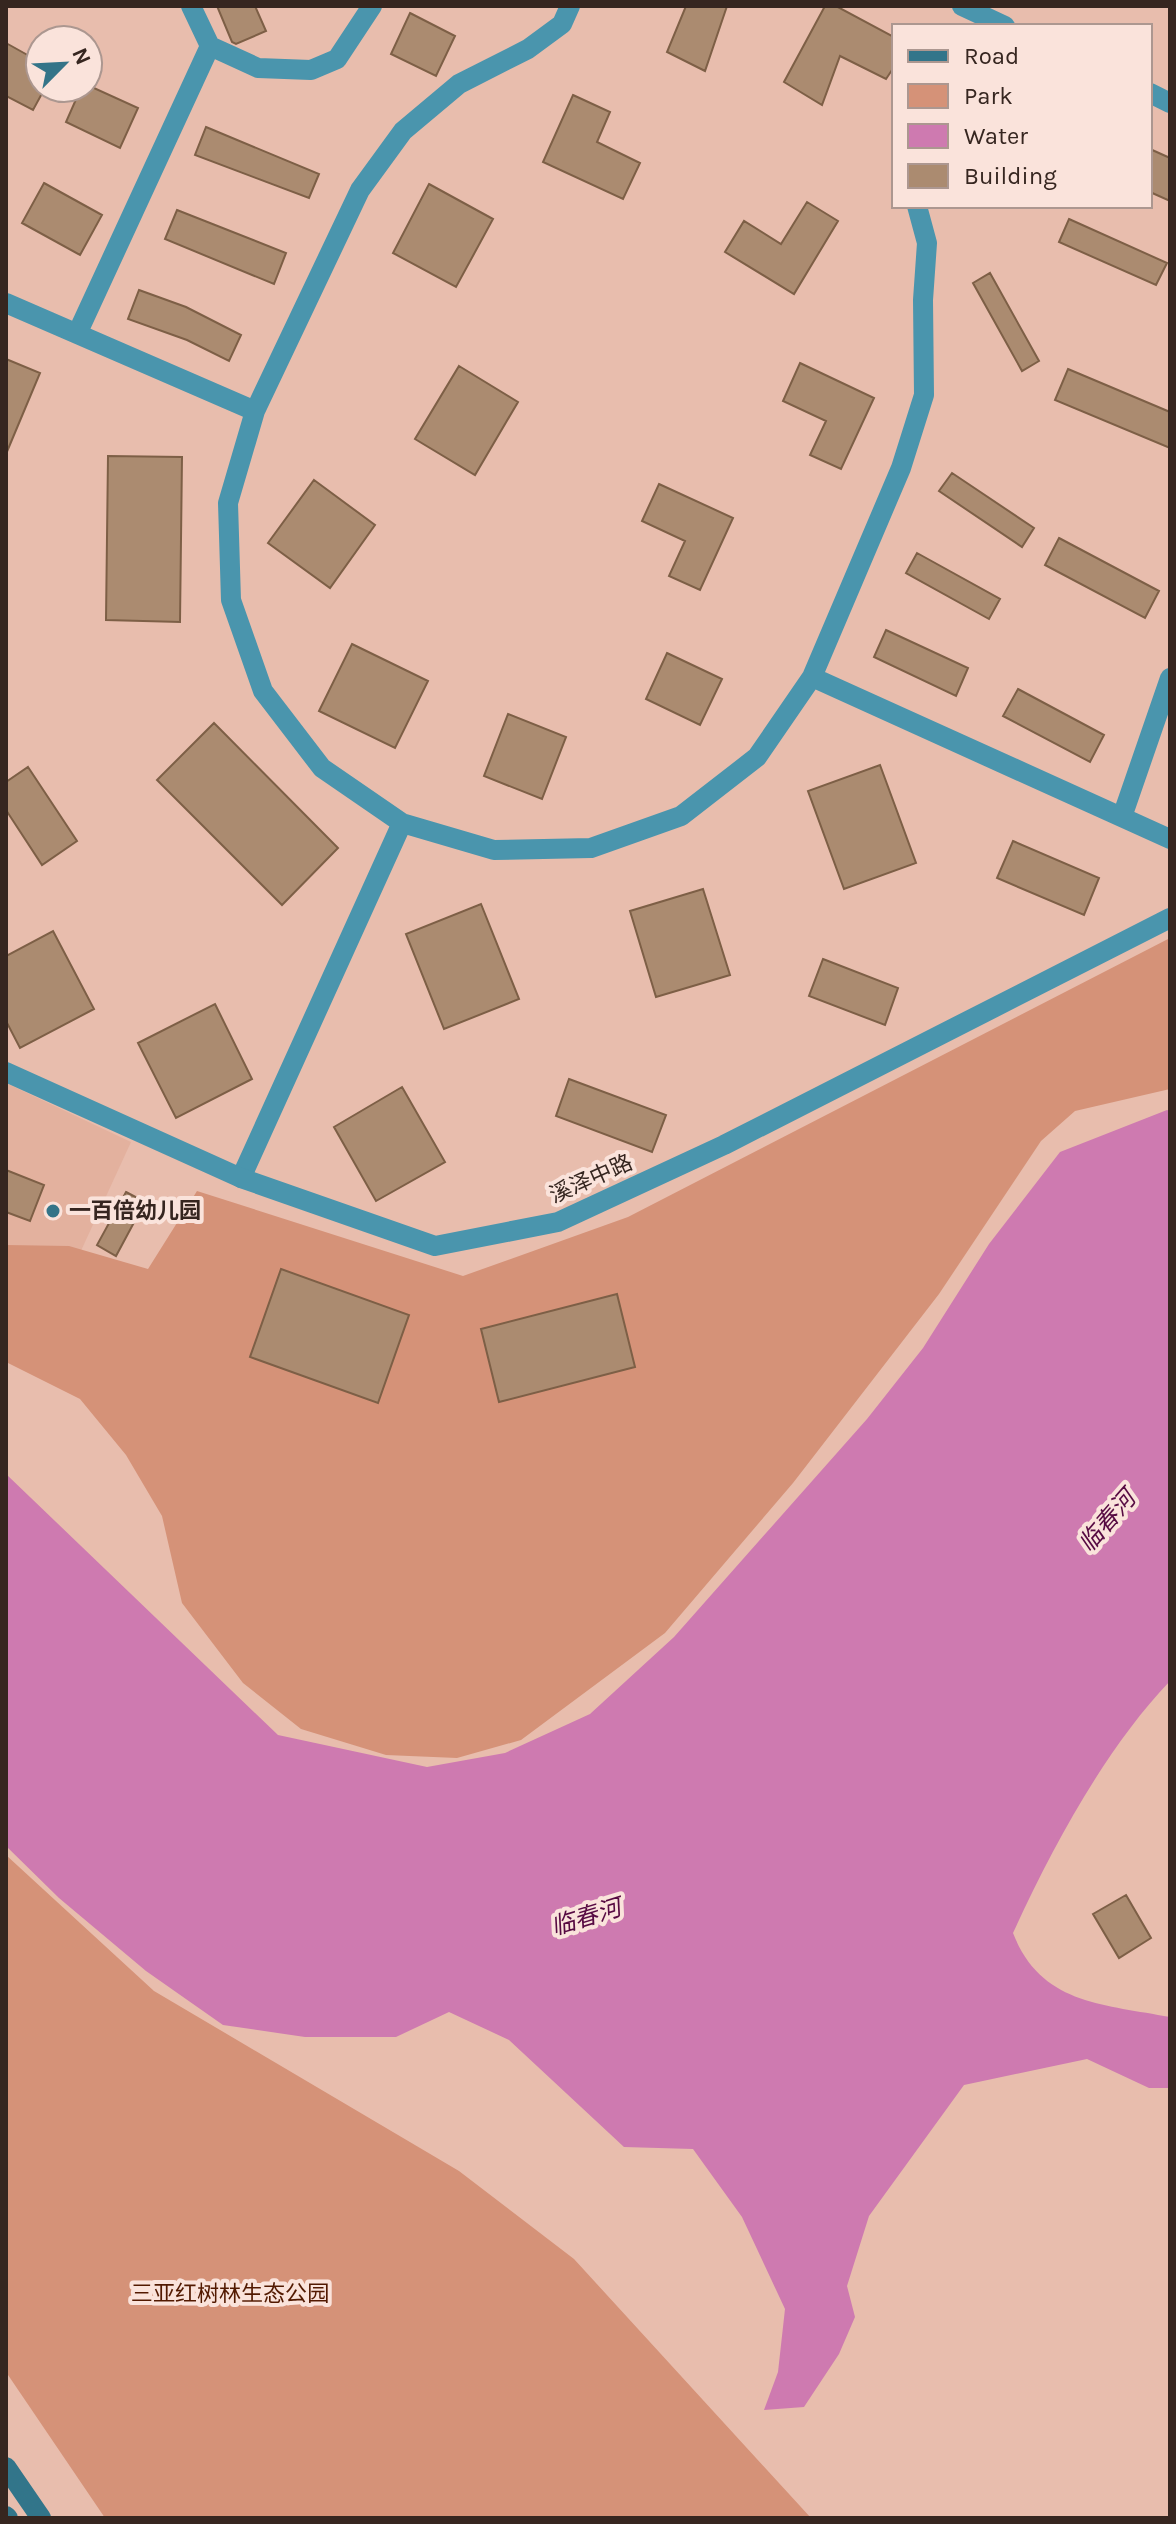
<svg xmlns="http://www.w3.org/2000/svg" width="1176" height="2524" viewBox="0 0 1176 2524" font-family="Karla,'Noto Sans SC',sans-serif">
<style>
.built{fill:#e3b19e}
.green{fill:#d59278}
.water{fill:#ce7ab0}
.building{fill:#ab8b70;stroke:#7d5f46;stroke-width:2}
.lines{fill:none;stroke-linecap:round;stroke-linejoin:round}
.minor{stroke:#4a95ad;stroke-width:20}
.tertiary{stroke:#4a95ad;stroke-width:20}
.secondary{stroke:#32758a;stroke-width:20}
.poi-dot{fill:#347488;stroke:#fae3db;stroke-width:3}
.labels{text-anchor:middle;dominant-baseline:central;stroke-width:8;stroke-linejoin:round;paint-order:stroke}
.street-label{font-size:22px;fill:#362620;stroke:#fae3db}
.poi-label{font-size:22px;font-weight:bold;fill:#362620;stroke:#fae3db;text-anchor:start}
.park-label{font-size:22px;fill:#521900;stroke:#fae3db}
.water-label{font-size:24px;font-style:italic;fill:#570a42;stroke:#fae3db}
</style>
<rect width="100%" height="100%" fill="#e8bdad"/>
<path class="built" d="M 6,1083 L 131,1142 L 57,1303 L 6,1279 Z"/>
<path class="green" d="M 1170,938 L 1170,1089 L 1075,1111 L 1041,1141 L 939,1294 L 793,1483 L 665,1633 L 521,1740 L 457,1758 L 386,1755 L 301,1729 L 243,1683 L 182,1603 L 162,1516 L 126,1455 L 80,1399 L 6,1362 L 6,1245 L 69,1246 L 148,1269 L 197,1191 L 463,1276 L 628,1217 Z
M 6,1855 L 154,1991 L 459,2171 L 574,2259 L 811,2518 L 105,2518 L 6,2372 Z"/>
<path class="water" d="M 1167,1110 L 1170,1111 L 1170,1681 C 1105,1749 1052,1848 1013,1933 C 1041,2005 1104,2004 1170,2017 L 1170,2088 L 1149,2088 L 1087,2059 L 964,2085 L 869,2216 L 847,2286 L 855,2317 L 839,2354 L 804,2407 L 764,2410 L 778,2372 L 785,2309 L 742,2217 L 693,2149 L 624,2147 L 509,2040 L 449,2012 L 396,2037 L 305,2037 L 223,2025 L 146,1971 L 59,1898 L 6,1846 L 6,1474 L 278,1735 L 427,1767 L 505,1753 L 590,1714 L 674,1637 L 867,1419 L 923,1348 L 989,1244 L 1060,1152 Z"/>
<path class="building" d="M 217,6 L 255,6 L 266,31 L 236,44 L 232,42 Z
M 686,6 L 727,6 L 705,71 L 667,52 Z
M 825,6 L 836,6 L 894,37 L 894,67 L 886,79 L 840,56 L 822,105 L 784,82 Z
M 410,13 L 455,36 L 436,76 L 391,54 Z
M 6,43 L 40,62 L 40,88 L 45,88 L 33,110 L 6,96 Z
M 81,88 L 94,88 L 138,108 L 120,148 L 66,122 Z
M 573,95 L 610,112 L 597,142 L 640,163 L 623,199 L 543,162 Z
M 206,127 L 319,174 L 309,198 L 195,155 Z
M 1150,149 L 1170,158 L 1170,201 L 1150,192 Z
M 44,183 L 102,215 L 80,255 L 22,223 Z
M 429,184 L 493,219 L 456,287 L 393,253 Z
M 807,202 L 838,221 L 794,294 L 725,252 L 744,221 L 781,244 Z
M 177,210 L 286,253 L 274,284 L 165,239 Z
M 1069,219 L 1167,263 L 1156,285 L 1059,242 Z
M 990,273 L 1039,361 L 1022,371 L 973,283 Z
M 139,290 L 186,307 L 241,335 L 229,361 L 187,340 L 128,319 Z
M 6,359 L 40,373 L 6,454 Z
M 800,363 L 874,398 L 841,469 L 810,455 L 826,421 L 783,401 Z
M 459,366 L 518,402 L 475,475 L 415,439 Z
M 1068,369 L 1170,412 L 1170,448 L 1055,400 Z
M 108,456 L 182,457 L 180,622 L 106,620 Z
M 952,473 L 1034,528 L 1022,547 L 939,491 Z
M 314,480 L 375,525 L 330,588 L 268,543 Z
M 659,484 L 733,518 L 700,590 L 669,576 L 685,541 L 642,521 Z
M 1059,538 L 1159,591 L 1145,618 L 1045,565 Z
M 917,553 L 1000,599 L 989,619 L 906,573 Z
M 886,630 L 968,668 L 956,696 L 874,657 Z
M 352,644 L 428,681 L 395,748 L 319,711 Z
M 667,653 L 722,679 L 700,725 L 646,699 Z
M 1018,689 L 1104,735 L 1090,762 L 1003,716 Z
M 508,714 L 566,737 L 542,799 L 484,776 Z
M 214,723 L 338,848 L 282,905 L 157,780 Z
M 880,765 L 916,863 L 844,889 L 808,791 Z
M 28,767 L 77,841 L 42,865 L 6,810 L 6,782 Z
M 1013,841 L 1099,878 L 1084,915 L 997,878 Z
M 703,889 L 730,975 L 656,997 L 630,911 Z
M 481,904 L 519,999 L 444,1029 L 406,934 Z
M 53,931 L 94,1009 L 20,1048 L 6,1021 L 6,956 Z
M 823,959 L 898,988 L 885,1025 L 809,996 Z
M 215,1004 L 252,1079 L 176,1118 L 138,1043 Z
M 569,1079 L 666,1115 L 652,1152 L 556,1116 Z
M 402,1087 L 445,1162 L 376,1201 L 334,1127 Z
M 6,1170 L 44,1185 L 30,1221 L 6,1212 Z
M 126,1192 L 145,1202 L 116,1256 L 97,1245 Z
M 281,1269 L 409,1315 L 378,1403 L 250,1357 Z
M 617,1294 L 635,1367 L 499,1402 L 481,1329 Z
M 1126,1895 L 1151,1938 L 1119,1958 L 1093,1914 Z"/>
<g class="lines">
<path class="minor" d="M 191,6 L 210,46 L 258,68 L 311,70 L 337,59 L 372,6
M 570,6 L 562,24 L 528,49 L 459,84 L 403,131 L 360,190 L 255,411 L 228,503 L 231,600 L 263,691 L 322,768 L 402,823 L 494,850 L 591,848 L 681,816 L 757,757 L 812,677 L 901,468 L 924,395 L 923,300 L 927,243 L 917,206
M 6,303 L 255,411
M 77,334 L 210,46
M 812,677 L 1170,839
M 1122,817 L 1170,678
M 241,1178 L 402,823"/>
<path class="tertiary" d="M 962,6 L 1005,26
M 1150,93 L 1170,103
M 6,1072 L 241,1178 L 435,1246 L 558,1222 L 724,1145 L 1170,918"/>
<path class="secondary" d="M 6,2467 L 41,2518
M 6,2516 L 8,2518"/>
</g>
<circle class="poi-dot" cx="53" cy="1211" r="8"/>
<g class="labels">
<g class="street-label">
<text transform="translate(591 1179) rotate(-24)">溪泽中路</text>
</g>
<g class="poi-label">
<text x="69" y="1211">一百倍幼儿园</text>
</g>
<g class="park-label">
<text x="230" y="2294">三亚红树林生态公园</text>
</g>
<g class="water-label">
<text transform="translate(1107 1521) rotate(-49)">临春河</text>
<text transform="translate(586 1917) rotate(-17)">临春河</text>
</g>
</g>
<rect width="1176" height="2524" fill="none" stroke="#362620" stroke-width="16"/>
<rect x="892" y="24" width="260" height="184" fill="#fae3db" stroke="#ac9790" stroke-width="2"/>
<rect x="908" y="50" width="40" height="12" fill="#32758a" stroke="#ac9790" stroke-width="2"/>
<text x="964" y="64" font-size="24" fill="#362620">Road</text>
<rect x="908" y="84" width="40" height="24" fill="#d59278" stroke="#ac9790" stroke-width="2"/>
<text x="964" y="104" font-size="24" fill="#362620">Park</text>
<rect x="908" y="124" width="40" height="24" fill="#ce7ab0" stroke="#ac9790" stroke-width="2"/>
<text x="964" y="144" font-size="24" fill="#362620">Water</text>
<rect x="908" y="164" width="40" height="24" fill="#ab8b70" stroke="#ac9790" stroke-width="2"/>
<text x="964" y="184" font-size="24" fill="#362620">Building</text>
<g transform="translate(64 64) rotate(66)"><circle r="38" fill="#fae3db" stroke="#ac9790" stroke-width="2"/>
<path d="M0-6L14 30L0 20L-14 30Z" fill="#347488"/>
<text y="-12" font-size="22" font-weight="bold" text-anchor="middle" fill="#362620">N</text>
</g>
</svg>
